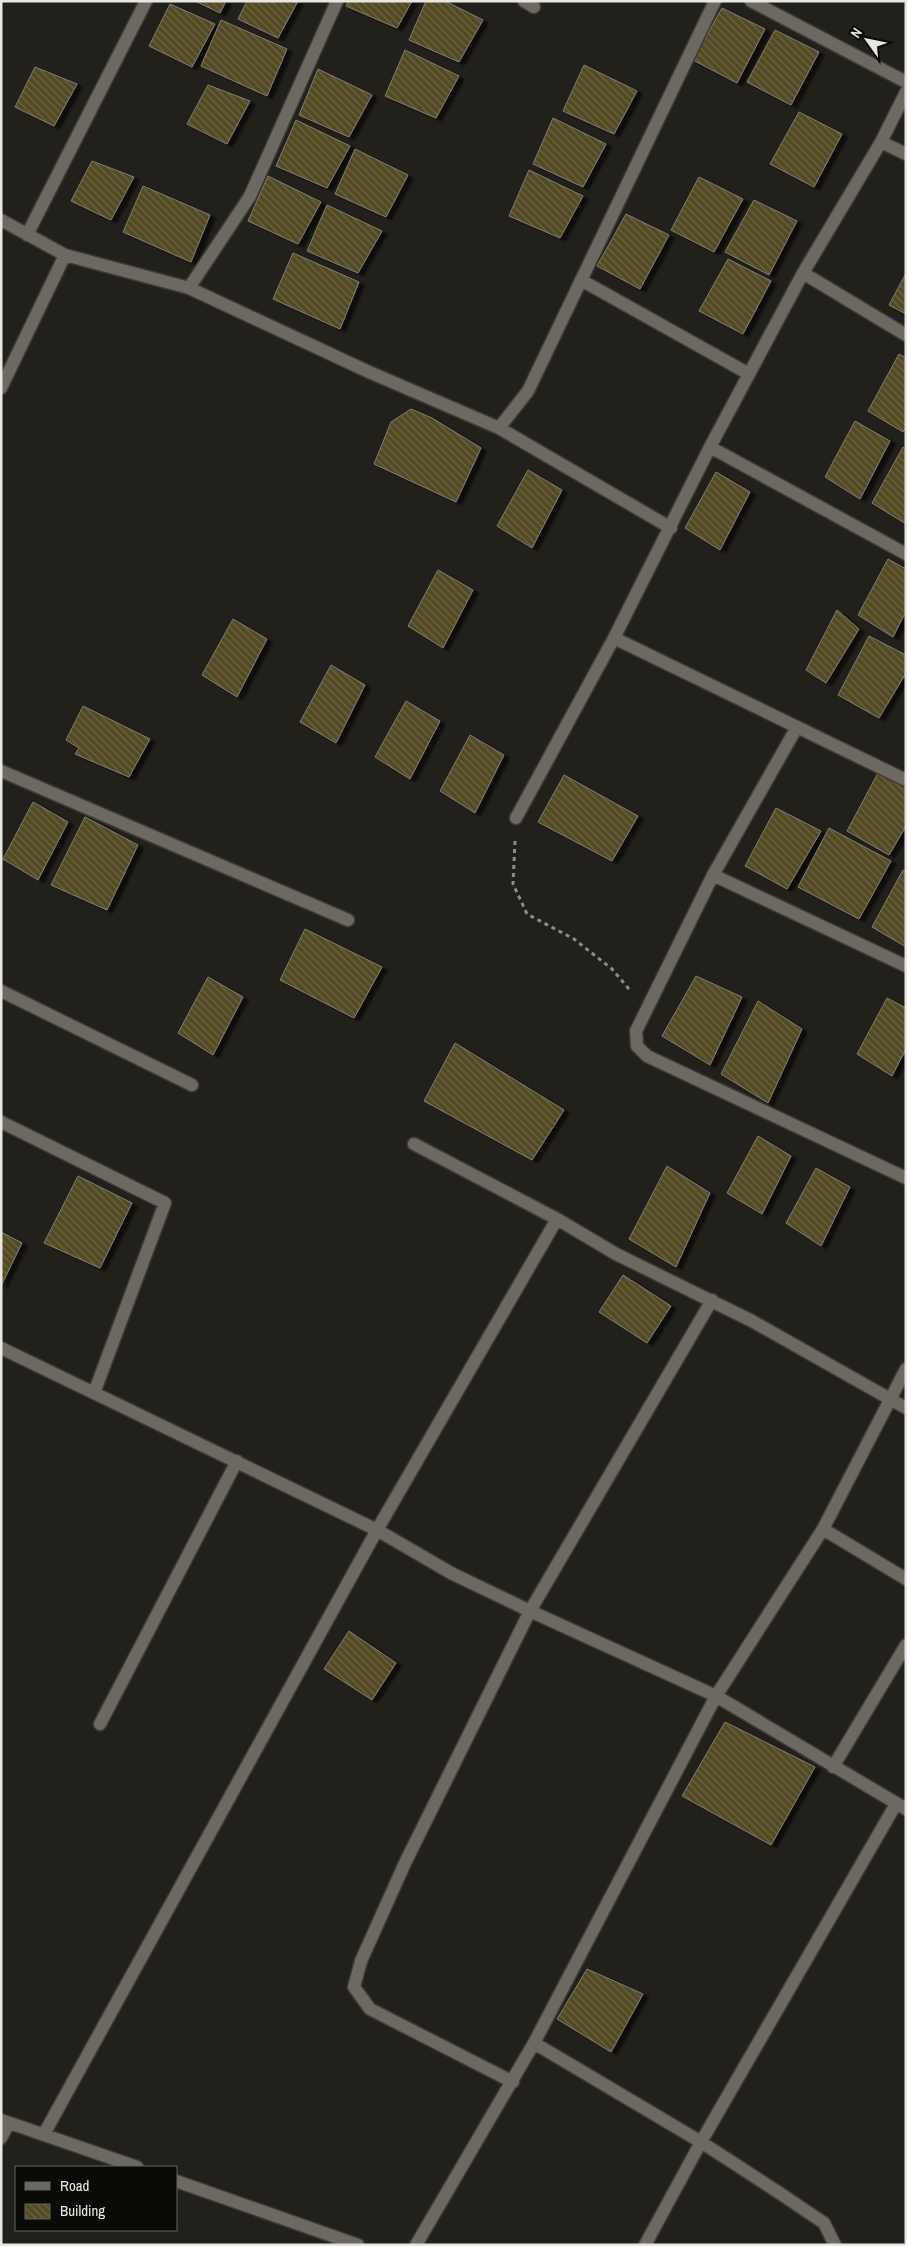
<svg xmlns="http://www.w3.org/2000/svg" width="907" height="2246" viewBox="0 0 907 2246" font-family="'Archivo Narrow',sans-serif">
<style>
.building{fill:url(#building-back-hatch);stroke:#7f7e76;filter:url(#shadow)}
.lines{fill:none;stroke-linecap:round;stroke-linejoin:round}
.minor-casing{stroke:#3c3b36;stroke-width:15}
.path{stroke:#8d8c86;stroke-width:3;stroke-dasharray:4 4;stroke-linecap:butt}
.minor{stroke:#6b6961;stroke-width:12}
</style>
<defs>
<pattern id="building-back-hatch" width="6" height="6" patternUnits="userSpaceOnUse" patternTransform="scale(1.25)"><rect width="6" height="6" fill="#534a22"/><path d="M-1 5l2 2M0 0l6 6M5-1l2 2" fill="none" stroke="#6c6442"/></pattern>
<filter id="shadow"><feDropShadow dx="5.5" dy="3" stdDeviation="1" flood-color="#0009"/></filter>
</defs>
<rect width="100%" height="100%" fill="#22201a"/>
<path class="building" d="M 195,1 L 226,1 L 220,13 Z
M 247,1 L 298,1 L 278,38 L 238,19 Z
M 348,1 L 412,1 L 397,28 L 346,6 Z
M 426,1 L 445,1 L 483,20 L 459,62 L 409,40 Z
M 170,4 L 215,24 L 192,67 L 149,46 Z
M 722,8 L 765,29 L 737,83 L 693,60 Z
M 221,20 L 287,49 L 267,96 L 201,66 Z
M 775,30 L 819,52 L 791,105 L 747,82 Z
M 405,50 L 459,76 L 436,118 L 385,96 Z
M 584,65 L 637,91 L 614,134 L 563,111 Z
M 35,67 L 77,84 L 54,126 L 15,107 Z
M 318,69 L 372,95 L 349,137 L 299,115 Z
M 208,85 L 250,101 L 227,144 L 187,124 Z
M 799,112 L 842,134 L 814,187 L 770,164 Z
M 553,118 L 606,144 L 583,187 L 533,164 Z
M 296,120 L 350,146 L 327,188 L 276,166 Z
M 355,149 L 408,175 L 386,217 L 335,194 Z
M 92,161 L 134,177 L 111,220 L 71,201 Z
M 529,170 L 583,196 L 560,238 L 509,216 Z
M 268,176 L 321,202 L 298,244 L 248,221 Z
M 699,177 L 743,199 L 714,252 L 671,230 Z
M 143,186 L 210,215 L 191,262 L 123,232 Z
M 754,200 L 797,221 L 769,275 L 725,252 Z
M 327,205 L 382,231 L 358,273 L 307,251 Z
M 626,214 L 669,235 L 640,289 L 597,266 Z
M 293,253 L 359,282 L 340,329 L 273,299 Z
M 728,259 L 771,281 L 743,334 L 699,311 Z
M 906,273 L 906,314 L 889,305 Z
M 899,354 L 906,358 L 906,427 L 903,432 L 868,411 Z
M 411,409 L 432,418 L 481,448 L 456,502 L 374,464 L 391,422 Z
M 855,421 L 890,441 L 860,499 L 825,477 Z
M 903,447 L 906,449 L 906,524 L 872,503 Z
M 528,470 L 562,490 L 532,548 L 497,526 Z
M 716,472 L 750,492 L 720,550 L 685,528 Z
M 888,559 L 906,569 L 906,611 L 893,637 L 858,615 Z
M 438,570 L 473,590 L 443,648 L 408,626 Z
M 837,610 L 859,629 L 826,683 L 806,670 Z
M 233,619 L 267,639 L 237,697 L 202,675 Z
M 869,636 L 906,655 L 906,673 L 879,718 L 838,695 Z
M 331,665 L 365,685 L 336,743 L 300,722 Z
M 406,701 L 440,721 L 410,779 L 375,757 Z
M 83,706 L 150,739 L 129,777 L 75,754 L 79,748 L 66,740 Z
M 470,735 L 504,755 L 475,813 L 440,791 Z
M 878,773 L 906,787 L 906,826 L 889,855 L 847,831 Z
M 564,775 L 638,816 L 612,861 L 538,822 Z
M 33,802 L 68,822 L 38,880 L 3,859 Z
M 776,808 L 821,831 L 787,889 L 745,866 Z
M 85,817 L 138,845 L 107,910 L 51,885 Z
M 829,828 L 891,861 L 859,919 L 798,887 Z
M 903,870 L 906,872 L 906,947 L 872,927 Z
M 305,929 L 382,967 L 354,1018 L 280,980 Z
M 696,976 L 742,997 L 710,1065 L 662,1036 Z
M 208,977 L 243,997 L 213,1055 L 178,1033 Z
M 887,998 L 906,1008 L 906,1049 L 892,1076 L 857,1054 Z
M 758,1001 L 802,1029 L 768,1103 L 721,1074 Z
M 455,1043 L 564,1110 L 532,1160 L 424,1101 Z
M 758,1136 L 791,1156 L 762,1214 L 727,1193 Z
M 667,1166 L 710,1193 L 676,1267 L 629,1239 Z
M 816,1168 L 850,1187 L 821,1246 L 786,1223 Z
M 78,1176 L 132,1203 L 100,1268 L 44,1243 Z
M 1,1232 L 22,1243 L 1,1286 Z
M 623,1275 L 671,1306 L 647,1343 L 599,1312 Z
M 349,1631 L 396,1663 L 372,1700 L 324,1669 Z
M 725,1722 L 815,1767 L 771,1845 L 682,1796 Z
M 587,1969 L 643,1994 L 611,2052 L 557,2019 Z"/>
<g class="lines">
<g class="minor-casing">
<path id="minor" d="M 524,1 L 534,7
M 751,1 L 906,82
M 881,142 L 906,154
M 1,220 L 65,255 L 189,288 L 369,372 L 499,428 L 671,528
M 27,235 L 146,1
M 803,273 L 906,335
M 581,280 L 749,374
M 189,288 L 250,196 L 337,1
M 1,388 L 65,255
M 499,428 L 528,391 L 715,1
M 710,447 L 906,554
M 614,638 L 906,780
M 1,771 L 348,920
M 516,818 L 614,638 L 710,447 L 803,273 L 881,142 L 906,92
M 713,875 L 797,727
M 906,966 L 713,875 L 636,1031 L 637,1046 L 647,1056 L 906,1178
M 1,991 L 192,1085
M 1,1122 L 165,1203 L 94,1393
M 414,1144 L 557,1219
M 1,1348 L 377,1530 L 451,1573 L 530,1611 L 716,1696 L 906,1809
M 823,1529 L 906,1579
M 100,1724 L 237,1461
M 833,1767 L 906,1645
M 534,2043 L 701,2142 L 781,2194 L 824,2223 L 835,2245
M 513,2082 L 370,2009 L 354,1987 L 361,1961 L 405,1863 L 530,1611 L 712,1300
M 1,2120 L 137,2167
M 44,2134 L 377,1530 L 557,1219 L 616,1254 L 752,1321 L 906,1408
M 1,2138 L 9,2123
M 176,2181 L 358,2245
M 416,2245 L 534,2043 L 716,1696 L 823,1529 L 906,1369
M 645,2245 L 701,2142 L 896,1804"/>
</g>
<path class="path" d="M 515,841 L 513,884 L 527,914 L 574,939 L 612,969 L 629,989"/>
<use href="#minor" class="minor"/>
</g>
<rect width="907" height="2246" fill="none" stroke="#e8e7e2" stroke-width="5"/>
<rect x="15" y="2166" width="162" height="65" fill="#0a0a07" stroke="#63625f"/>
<rect x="25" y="2182" width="25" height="8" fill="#6b6961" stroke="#63625f"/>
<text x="60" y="2191" font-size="15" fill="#e8e7e2">Road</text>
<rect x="25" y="2204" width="25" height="15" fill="url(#building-back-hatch)" stroke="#63625f"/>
<text x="60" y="2216" font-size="15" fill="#e8e7e2">Building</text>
<g transform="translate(867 40) rotate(303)" stroke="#0a0a07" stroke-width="4" paint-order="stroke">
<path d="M0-4L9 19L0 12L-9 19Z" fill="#e8e7e2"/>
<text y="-8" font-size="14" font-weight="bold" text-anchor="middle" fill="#e8e7e2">N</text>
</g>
</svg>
